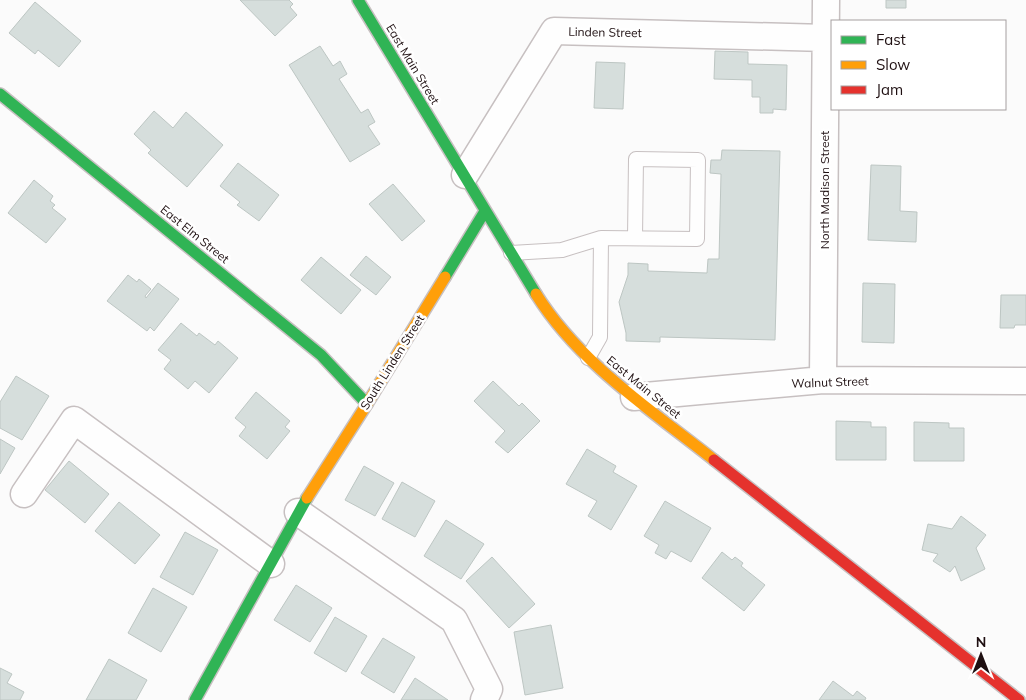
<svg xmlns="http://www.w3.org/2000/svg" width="1026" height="700" viewBox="0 0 1026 700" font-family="Mulish,sans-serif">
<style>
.building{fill:#d6dedc;stroke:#bdc6c3}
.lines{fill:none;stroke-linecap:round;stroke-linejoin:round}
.lane-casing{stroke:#c7c0c1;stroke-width:16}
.street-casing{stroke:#c7c0c1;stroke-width:29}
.fast-casing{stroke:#c7c0c1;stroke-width:14}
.slow-casing{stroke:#c7c0c1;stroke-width:14}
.jam-casing{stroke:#c7c0c1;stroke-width:14}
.lane{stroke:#fefefe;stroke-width:14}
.street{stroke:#fefefe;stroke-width:26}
.fast{stroke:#30b455;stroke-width:11}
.slow{stroke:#ff9f0a;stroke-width:11}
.jam{stroke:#e5322d;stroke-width:11}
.labels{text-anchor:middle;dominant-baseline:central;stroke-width:5;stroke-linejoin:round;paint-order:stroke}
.street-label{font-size:12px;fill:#1f1012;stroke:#fff}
</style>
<rect width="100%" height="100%" fill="#fbfbfb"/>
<path class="building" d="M 240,0 L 289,0 L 293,4 L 290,7 L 297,15 L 275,36 Z
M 886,0 L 906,0 L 906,8 L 886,8 Z
M 35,2 L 81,41 L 59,67 L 38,50 L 35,54 L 9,33 Z
M 320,46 L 333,66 L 340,61 L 347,74 L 339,79 L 361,113 L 368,109 L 375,122 L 368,126 L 380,144 L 350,162 L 289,65 Z
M 715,51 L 748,52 L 748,64 L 787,65 L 786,110 L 773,109 L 773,113 L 760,113 L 760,97 L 752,97 L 752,80 L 714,79 Z
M 596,62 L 625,63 L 623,109 L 594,108 Z
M 154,111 L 173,128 L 186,112 L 223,145 L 187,187 L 148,153 L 151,150 L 134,134 Z
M 722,150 L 780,151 L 775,340 L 660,337 L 660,342 L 626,341 L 626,333 L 619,302 L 628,275 L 628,263 L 648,264 L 648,271 L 707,273 L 708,259 L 719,259 L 721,174 L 710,173 L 711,160 L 721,160 Z
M 238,163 L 279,195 L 259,221 L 237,205 L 240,202 L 220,186 Z
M 871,165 L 901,166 L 900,211 L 917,212 L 916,242 L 868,240 Z
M 34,180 L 53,196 L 50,201 L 55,205 L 52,208 L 66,219 L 46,243 L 8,213 Z
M 393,184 L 425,221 L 402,241 L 369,204 Z
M 366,256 L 391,277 L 376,295 L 350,275 Z
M 321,257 L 361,290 L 341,314 L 301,280 Z
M 128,275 L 137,282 L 139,279 L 151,289 L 145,296 L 146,298 L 158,283 L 179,299 L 154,331 L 150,327 L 147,331 L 107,301 Z
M 863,283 L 895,284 L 894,343 L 862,342 Z
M 1001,295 L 1026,295 L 1026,325 L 1015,325 L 1014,328 L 1000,328 Z
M 181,323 L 197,336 L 199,333 L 215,345 L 218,341 L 238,358 L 209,393 L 195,381 L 188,389 L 164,369 L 171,360 L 158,350 Z
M 16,376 L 49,396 L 22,440 L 0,428 L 0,402 Z
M 493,381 L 519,406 L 522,403 L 540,421 L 508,453 L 495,442 L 505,431 L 474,401 Z
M 256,392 L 290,421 L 285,427 L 290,431 L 267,459 L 239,436 L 246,427 L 235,418 Z
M 836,421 L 871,422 L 871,427 L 886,427 L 886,460 L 836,460 Z
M 914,422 L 949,423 L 949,428 L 964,428 L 964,461 L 914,461 Z
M 0,439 L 15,448 L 0,474 Z
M 587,449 L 616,466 L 613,472 L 637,486 L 611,530 L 588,516 L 597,501 L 566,484 Z
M 69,461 L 109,494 L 85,523 L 45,490 Z
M 364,466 L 394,483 L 375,516 L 345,500 Z
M 402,482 L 435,501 L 415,537 L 382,519 Z
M 665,501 L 711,528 L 691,562 L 671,551 L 666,559 L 655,553 L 659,545 L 644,536 Z
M 119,502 L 160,535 L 135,564 L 95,531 Z
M 961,516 L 986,535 L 976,548 L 985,569 L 961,581 L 955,566 L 950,572 L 933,561 L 938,554 L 922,550 L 928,524 L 952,529 Z
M 446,520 L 484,544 L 461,579 L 424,556 Z
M 185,532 L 218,550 L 193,595 L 160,577 Z
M 722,552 L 732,560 L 735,557 L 743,563 L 741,566 L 765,585 L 744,611 L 702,578 Z
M 492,557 L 535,604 L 509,628 L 466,581 Z
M 296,585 L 332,608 L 310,642 L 274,620 Z
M 153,588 L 187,607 L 161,652 L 128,633 Z
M 335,617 L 367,636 L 346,672 L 314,653 Z
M 551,625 L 563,688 L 525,695 L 514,632 Z
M 383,638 L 415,657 L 394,693 L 361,673 Z
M 109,659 L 147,680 L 136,700 L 86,700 Z
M 0,668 L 12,674 L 7,683 L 24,692 L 20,700 L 0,700 Z
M 415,678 L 448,700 L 401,700 Z
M 833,681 L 853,696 L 857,691 L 866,698 L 865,700 L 819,700 Z"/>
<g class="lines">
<g class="lane-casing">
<path id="lane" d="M 511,253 L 562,250 L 601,238
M 588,358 L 600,337 L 601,238 L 697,239 L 698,160 L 636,159 L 635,238"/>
</g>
<g class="street-casing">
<path id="street" d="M 465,175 L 554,31 L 826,38
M 823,380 L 826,0
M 634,397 L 823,380 L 1026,381
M 24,494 L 74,420 L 271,564
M 298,512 L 454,620 L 489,689 L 484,700"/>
</g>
<g class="fast-casing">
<path id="fast" d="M 358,0 L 536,294
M 0,94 L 321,355 L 367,404
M 445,277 L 485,211
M 195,700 L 307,498"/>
</g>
<g class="slow-casing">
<path id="slow" d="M 536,294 C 579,363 651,410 714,460
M 307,498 L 367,404 L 445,277"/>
</g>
<g class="jam-casing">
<path id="jam" d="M 714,460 L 1019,700"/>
</g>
<use href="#lane" class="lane"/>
<use href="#street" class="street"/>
<use href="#fast" class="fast"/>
<use href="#slow" class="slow"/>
<use href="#jam" class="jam"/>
</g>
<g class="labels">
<g class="street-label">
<text transform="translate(605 32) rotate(1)">Linden Street</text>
<text transform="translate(413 64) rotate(59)">East Main Street</text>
<text transform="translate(824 190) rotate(-90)">North Madison Street</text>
<text transform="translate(195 234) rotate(39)">East Elm Street</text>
<text transform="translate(392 362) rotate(-58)">South Linden Street</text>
<text transform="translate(830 382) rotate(-2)">Walnut Street</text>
<text transform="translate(644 387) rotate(39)">East Main Street</text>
</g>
</g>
<rect x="831" y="20" width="175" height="90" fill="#ffffff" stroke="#a59fa0"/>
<rect x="841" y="36" width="25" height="8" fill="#30b455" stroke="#a59fa0"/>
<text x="876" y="45" font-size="15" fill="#1f1012">Fast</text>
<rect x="841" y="61" width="25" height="8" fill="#ff9f0a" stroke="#a59fa0"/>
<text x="876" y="70" font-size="15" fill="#1f1012">Slow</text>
<rect x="841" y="86" width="25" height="8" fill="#e5322d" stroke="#a59fa0"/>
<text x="876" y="95" font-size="15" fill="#1f1012">Jam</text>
<g transform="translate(981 655)" stroke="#ffffff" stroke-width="4" paint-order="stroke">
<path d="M0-4L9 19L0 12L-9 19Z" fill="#1f1012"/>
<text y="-8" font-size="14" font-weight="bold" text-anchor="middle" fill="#1f1012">N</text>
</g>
</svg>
